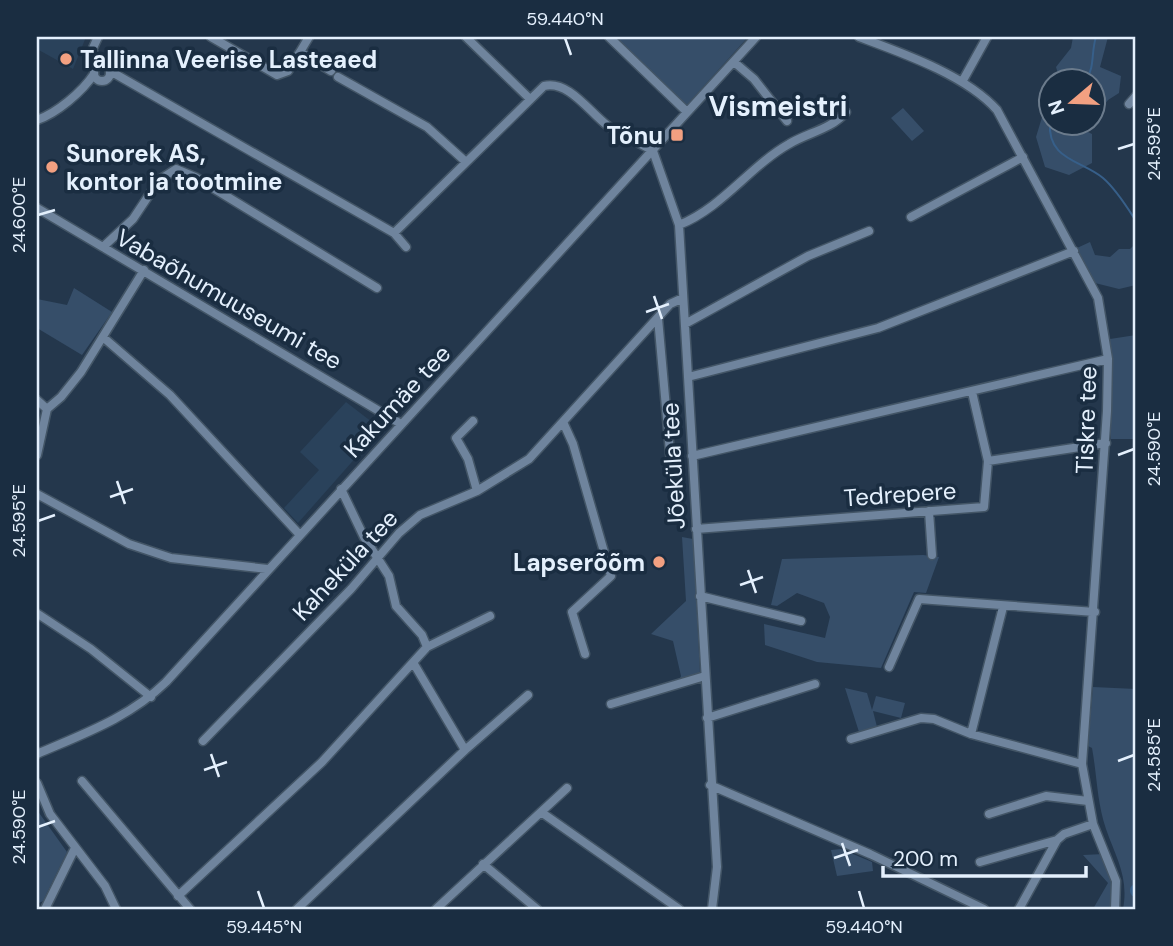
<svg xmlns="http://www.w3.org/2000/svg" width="1173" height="946" viewBox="0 0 1173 946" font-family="'DM Sans',sans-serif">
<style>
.built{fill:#2a425b}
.green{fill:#364e69}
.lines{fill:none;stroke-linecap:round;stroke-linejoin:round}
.stream{stroke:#375f89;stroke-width:2}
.river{stroke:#375f89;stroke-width:12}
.minor-casing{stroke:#435566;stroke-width:11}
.minor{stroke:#6f849d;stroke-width:8}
.ticks{fill:none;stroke:#e4f0fd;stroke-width:2.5}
.poi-dot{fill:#f2a081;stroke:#1a2d41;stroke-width:2.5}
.labels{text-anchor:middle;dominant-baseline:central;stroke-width:7;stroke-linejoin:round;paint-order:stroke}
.poi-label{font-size:24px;font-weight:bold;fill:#e4f0fd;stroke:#1a2d41;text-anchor:start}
.street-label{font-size:24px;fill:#e4f0fd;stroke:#1a2d41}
.quarter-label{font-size:28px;font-weight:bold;fill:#e4f0fd;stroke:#1a2d41}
.neatline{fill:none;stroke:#e4f0fd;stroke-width:2.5}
.ticks-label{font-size:18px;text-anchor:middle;fill:#e4f0fd}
</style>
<rect width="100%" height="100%" fill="#24374c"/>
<path class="built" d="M 37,37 L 86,37 L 73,69 L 37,49 Z
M 346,402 L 381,429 L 298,523 L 284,508 L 319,470 L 300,452 Z"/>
<path class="green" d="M 612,37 L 748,37 L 685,107 Z
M 1073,37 L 1108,37 L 1100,67 L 1121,76 L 1119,93 L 1108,100 L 1098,113 L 1093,112 L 1092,80 L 1060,80 L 1056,67 L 1071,48 Z
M 1050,91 L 1050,122 L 1082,123 L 1078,127 L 1092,134 L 1092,163 L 1069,175 L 1045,167 L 1036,137 Z
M 903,108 L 924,131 L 912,141 L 891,118 Z
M 1090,242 L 1095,255 L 1110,257 L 1119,249 L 1130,249 L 1136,243 L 1136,285 L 1119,289 L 1095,283 L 1077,248 Z
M 74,288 L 112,312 L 82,355 L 37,328 L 37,299 L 67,305 Z
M 1136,335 L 1136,439 L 1111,439 L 1110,339 Z
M 682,537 L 693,539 L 700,673 L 679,681 L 681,676 L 673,641 L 651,634 L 686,601 Z
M 923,555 L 939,557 L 926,593 L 914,592 L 881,668 L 817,662 L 765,645 L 764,624 L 825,638 L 830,617 L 824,603 L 797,593 L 777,606 L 771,605 L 782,559 Z
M 1093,687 L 1136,689 L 1136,909 L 1123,909 C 1129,877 1116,858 1106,829 C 1097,803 1097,775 1092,748 L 1088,746 Z
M 845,688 L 867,693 L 872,710 L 876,696 L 905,703 L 901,718 L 873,711 L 877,727 L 859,732 Z
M 37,810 L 67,852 L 43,901 L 37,904 Z
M 841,849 L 872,862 L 873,871 L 837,876 L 831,850 Z
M 1104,854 L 1113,882 L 1113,909 L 1093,909 L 1108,883 L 1083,855 Z"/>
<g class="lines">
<path class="stream" d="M 1086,80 C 1095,67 1091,52 1096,37
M 1050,122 C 1047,160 1081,160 1103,178 C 1116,189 1127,207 1136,221"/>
<path class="river" d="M 1136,890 L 1136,891"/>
<g class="minor-casing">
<path id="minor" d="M 211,37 L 277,75 L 288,71 L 300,52 L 331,71
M 466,37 L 530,99
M 609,37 L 687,112
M 859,37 C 902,53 966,75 997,110 L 1098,298 L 1108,359 L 1107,411 L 1082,764 L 1093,824 L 1116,881 L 1115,909
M 300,52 L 309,37
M 734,62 L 754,79 L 787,121
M94 73a8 8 0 1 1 16 0a8 8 0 1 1-16 0Z
M 94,69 L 93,48 L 98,37
M 110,71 L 394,233 L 406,247
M 338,77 L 427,127 L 466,162
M 962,82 L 987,37
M 1129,104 L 1136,96
M 37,120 C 57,113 82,92 94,74
M 37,208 L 401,424
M 911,217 L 1023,157
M 679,225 C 722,208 750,166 789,144 C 809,132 830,130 846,112
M 394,233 L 544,86 C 569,80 590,113 608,126 C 621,136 639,142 653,151 L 679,225 L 717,867 L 712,909
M 103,247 L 133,219 L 159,180 L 176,169 L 195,177 L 377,288
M 658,318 L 671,464
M 685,324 L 808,256 L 869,231
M 104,338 L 170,395 L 300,535
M 688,377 L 878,328 L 1074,251
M 972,392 L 988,461
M 37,400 L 47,409
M 473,421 L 456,438 L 468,459 L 477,491
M 563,422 L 573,444 L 611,576 L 572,612 L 585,654
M 37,455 L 47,409 L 61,397 L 81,372 L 144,270
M 692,456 L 1108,359
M 341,489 L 364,537 L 389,576 L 396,606 L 422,635 L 427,647
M 37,494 L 129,544 L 171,558 L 268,569
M 929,511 L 932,555
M 696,529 L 984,507 L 988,461 L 1106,443
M 700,596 L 801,621
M 38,614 L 91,649 L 151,697
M 414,664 L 465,750
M 889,667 L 919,599 L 1095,612
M 611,704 L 705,676
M 707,718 L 815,684
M 971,734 L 1003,607
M 851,739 L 921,718 L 934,719 L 971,734 L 1082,764
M 203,741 L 351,589 L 399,533 L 420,515 L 477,491 L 529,459 L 670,304 L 683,298
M 37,754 C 83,734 129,718 166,682 L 756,37
M 82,781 L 190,909
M 37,783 L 50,814 L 105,886 L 116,909
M 710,785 L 870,854 L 984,909
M 541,812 L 679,909
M 989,814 L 1046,796 L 1088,801
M 980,862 L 1057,840
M 483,864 L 537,909
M 178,896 L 322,762 L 427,647 L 490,616
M 45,909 L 75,848
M 297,909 L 465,750 L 528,695
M 436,909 L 567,788
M 1019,909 L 1057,840 L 1064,834 L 1093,824"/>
</g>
<use href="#minor" class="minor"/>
</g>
<path class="ticks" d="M 565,38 L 571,55M 1118,149 L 1134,144M 38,215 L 55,210M 654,296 L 662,319M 646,312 L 669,304M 1118,455 L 1134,449M 117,481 L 125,504M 110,497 L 133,489M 38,521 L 55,515M 748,570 L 756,593M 740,585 L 763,577M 211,754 L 219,777M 1118,761 L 1134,755M 204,770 L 227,762M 38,827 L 55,821M 842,843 L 850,866M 834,858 L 858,850M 258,891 L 264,908M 859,891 L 864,908"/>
<g class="poi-dot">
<circle cx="66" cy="59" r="7"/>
<rect x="670" y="128" width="14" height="14" rx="3.5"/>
<circle cx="52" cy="167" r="7"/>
<circle cx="659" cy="562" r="7"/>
</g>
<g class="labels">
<g class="poi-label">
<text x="80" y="59">Tallinna Veerise Lasteaed</text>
<text x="663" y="135" text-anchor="end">Tõnu</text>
<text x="66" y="153">Sunorek AS,<tspan x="66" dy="28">kontor ja tootmine</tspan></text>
<text x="645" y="562" text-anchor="end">Lapserõõm</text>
</g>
<g class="street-label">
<text transform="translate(229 299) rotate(30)">Vabaõhumuuseumi tee</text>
<text transform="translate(397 401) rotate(-47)">Kakumäe tee</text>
<text transform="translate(1086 420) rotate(-88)">Tiskre tee</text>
<text transform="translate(673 466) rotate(-93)">Jõeküla tee</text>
<text transform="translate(900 494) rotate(-4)">Tedrepere</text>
<text transform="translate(345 565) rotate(-47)">Kaheküla tee</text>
</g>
<g class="quarter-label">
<text x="778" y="106">Vismeistri</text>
</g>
</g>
<rect width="1173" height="946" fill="none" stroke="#1a2d41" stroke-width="77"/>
<g transform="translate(1072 102) rotate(251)"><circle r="33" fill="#1a2d41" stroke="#6b7b8c" stroke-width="2"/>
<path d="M0-5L12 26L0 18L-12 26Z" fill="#f2a081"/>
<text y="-10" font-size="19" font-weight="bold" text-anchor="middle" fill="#e4f0fd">N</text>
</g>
<path d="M883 866v10h203v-10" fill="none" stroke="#e4f0fd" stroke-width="3.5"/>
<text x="893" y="866" font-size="21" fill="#e4f0fd" stroke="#1a2d41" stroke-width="5" paint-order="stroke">200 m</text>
<rect x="38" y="38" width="1096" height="870" class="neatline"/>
<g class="ticks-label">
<text x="565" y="25">59.440°N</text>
<text transform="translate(1154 144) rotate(-90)" y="6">24.595°E</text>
<text transform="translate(19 215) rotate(-90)" y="6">24.600°E</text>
<text transform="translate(1154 449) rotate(-90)" y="6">24.590°E</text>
<text transform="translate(19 521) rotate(-90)" y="6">24.595°E</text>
<text transform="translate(1154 755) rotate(-90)" y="6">24.585°E</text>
<text transform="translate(19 827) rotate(-90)" y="6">24.590°E</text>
<text x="264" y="933">59.445°N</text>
<text x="864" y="933">59.440°N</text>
</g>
</svg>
